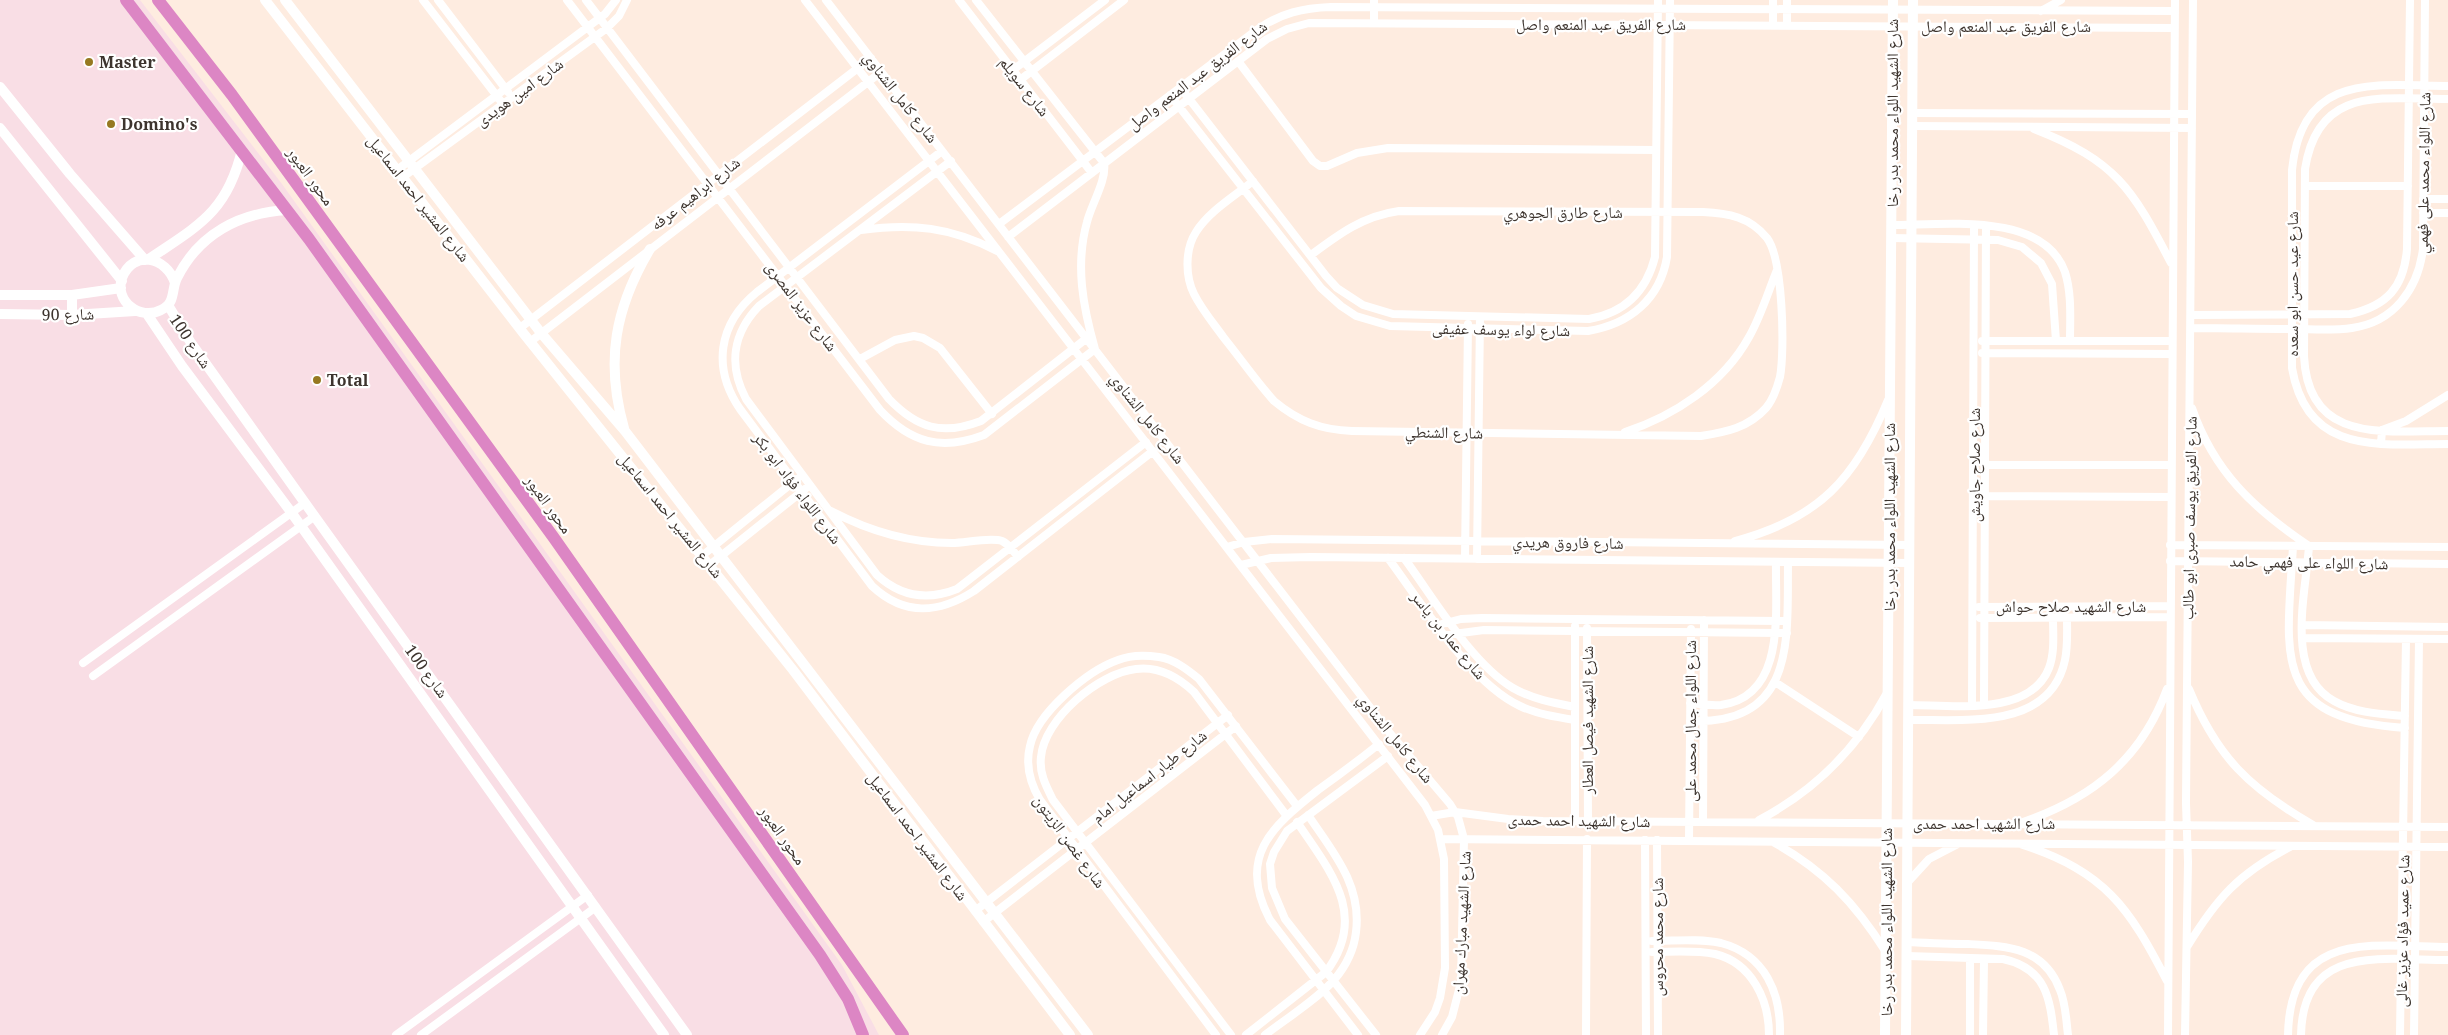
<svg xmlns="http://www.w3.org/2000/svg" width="2448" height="1035" viewBox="0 0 2448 1035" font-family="'Noto Serif','Noto Naskh Arabic',serif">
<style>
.industrial{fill:#f9dee5}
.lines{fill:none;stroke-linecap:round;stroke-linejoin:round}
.minor{stroke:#fff;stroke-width:8}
.tertiary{stroke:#fff;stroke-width:10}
.trunk{stroke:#dc86c4;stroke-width:12}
.poi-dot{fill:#967921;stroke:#fff;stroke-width:2}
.labels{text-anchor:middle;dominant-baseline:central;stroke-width:4.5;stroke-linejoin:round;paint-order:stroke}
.street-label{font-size:16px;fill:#3d342e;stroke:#fff}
.poi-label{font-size:16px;font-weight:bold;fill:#3d342e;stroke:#fff;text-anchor:start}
</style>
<rect width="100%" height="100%" fill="#feece0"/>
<path class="industrial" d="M 0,0 L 140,0 L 282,184 L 842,965 L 879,1035 L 0,1035 Z"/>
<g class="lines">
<path class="minor" d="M 423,0 L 503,104
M 438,0 L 508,92
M 567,0 L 880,410 C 911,443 941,451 984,435 L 1095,349 C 1083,307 1075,265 1087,222 C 1091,205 1107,180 1104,163 L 976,0
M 586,0 L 889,399 C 917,428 942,436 981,421 L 1087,338
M 805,0 L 1425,805 L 1438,830 L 1444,859 L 1445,968 L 1440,998 L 1435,1012 L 1420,1035
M 826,0 L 1389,732 L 1450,804 L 1458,817 L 1464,839 L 1461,982 L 1452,1017 L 1442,1035
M 959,0 L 1092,173
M 1374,0 L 1374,22
M 2041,11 L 2061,0
M 1773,25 L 1773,0
M 1787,25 L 1787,0
M 1238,61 L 1313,161 L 1320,166 L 1327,166 L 1357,153 L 1388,148 L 1656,150
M 1013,70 L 1105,0
M 1020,80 L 1124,0
M 2448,86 C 2374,85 2302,72 2292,170 L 2292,368 C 2307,456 2380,444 2448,444
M 1180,87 L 1326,276 L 1337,288 L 1363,305 L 1393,314 L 1589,319 C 1624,313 1646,292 1655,257 L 1658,0
M 1170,95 L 1321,288 L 1341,306 L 1356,316 L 1390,326 L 1588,331 C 1630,324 1660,299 1667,257 L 1670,0
M 2448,99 C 2382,99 2318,85 2305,169 L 2304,356 C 2308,444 2384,431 2448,431
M 1912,113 L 2192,114
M 1912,126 L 2192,128
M 2034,129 C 2116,161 2132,188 2171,263
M 942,151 L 757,292 C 718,324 712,368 740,409 L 872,586 C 904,616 938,614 974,591 L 1153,451
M 951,161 L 759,306 C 733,333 728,365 746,399 L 877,575 C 901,597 927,601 957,589 L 1146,442
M 397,170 L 605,14 L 616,0
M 403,177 L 607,28 L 619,16 L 627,0
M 1253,181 C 1235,196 1209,211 1196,232 C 1185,249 1185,276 1194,294 C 1202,310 1214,324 1224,338 C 1241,359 1256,381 1274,401 C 1298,421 1321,430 1352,431 L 1701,436 C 1726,432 1748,428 1766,408 C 1773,400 1777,388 1780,377 C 1785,350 1783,259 1767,238 C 1750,217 1728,213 1703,212 L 1399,211 C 1363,216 1339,234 1311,255
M 2305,186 L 2408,186
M 2423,199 L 2448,199
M 2423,213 L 2448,213
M 999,224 L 1258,29 C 1281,13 1303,8 1331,7 L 2174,11
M 1891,225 C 1943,225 2043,211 2065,272 C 2072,294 2070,319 2070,341
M 861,230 C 912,223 951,227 997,251
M 1008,237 L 1267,39 L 1287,29 L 1309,23 L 2174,28
M 1891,238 L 1998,240 L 2022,247 L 2041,263 L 2052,284 L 2056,341
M 2191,315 L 2350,314 C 2387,306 2404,287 2407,249 L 2410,0
M 520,328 L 871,58
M 2191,328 C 2224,328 2257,329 2291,329 C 2311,329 2332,331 2352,328 C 2394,322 2418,289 2423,249 L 2425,0
M 1982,341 L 2172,341
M 530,342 L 881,72
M 1982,353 L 2172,354
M 860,359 L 895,340 L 914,336 L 923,338 L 940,348 L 992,414
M 2192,408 C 2214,472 2254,509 2309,546 C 2306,593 2284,674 2334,701 C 2355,713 2382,714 2405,716
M 1625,432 C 1674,416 1723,384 1749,337 C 1761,316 1768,292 1777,270
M 2381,444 L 2382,430 L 2406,421 L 2448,395
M 1986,465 L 2171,465
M 1986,496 L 2171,497
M 831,511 C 869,531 909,543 952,543 C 965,543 990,537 1002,541 C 1009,544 1013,551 1018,557
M 1735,541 C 1819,519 1856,478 1888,400
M 2170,545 L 2448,547
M 2293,546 C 2287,655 2269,719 2405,728
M 1227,547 L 1244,542 L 1272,539 L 1909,545
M 703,555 L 797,479
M 1388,558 C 1421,602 1470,683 1520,706 C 1537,714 1556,717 1575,720
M 1404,558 C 1433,597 1471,663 1513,688 C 1532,699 1554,703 1575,707
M 1465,558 L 1468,324
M 1477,559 L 1480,317
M 2170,561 L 2448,564
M 711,564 L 805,489
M 1241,565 L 1271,558 L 1311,557 L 1909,563
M 1979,607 L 2170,606
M 1980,618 L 2170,617
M 1438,625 L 1461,619 L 1482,618 L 1787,621
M 2303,625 L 2448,627
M 1575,626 L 1575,821
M 1587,628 L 1588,821
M 1446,635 L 1484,630 L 1787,633
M 2302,638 L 2448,639
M 83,663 L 305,503
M 93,676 L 315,516
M 1775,682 L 1859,737
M 2189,689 C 2217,757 2249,788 2313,825
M 1690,703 C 1700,704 1711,706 1721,705 C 1787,696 1775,610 1776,562
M 1984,704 L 1986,226
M 1908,705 C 1951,705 2030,717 2049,668 C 2055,652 2053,634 2053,618
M 1972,705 L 1974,226
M 1908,720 C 1963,719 2050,731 2065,660 C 2068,646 2067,631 2067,618
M 1690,721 C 1797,725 1787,639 1788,562
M 1431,816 L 1455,812 L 1508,819 L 1543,821 L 2448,827
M 1759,820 C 1814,791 1857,749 1887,693
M 1703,822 L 1704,620
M 2023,822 C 2093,798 2141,759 2167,689
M 1440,839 L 2448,847
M 1645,840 L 1646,1035
M 1657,840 L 1658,1035
M 1689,840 L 1691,629
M 1773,842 C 1824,870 1855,903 1886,952
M 2023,845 C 2105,872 2129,907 2167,981
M 1907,883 L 1929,859 L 1958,844
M 975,911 L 1228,715
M 983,922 L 1236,726
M 1652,941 C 1675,941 1699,938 1721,943 C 1766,955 1781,994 1780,1035
M 1907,942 C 1927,943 1947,944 1968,944 C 2007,946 2044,947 2060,990 C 2066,1004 2066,1020 2068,1035
M 2187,947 C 2217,898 2238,874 2290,847
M 1652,952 C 1673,952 1694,950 1715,954 C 1752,963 1769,1000 1769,1035
M 1907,956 L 2003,959 C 2046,968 2050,998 2054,1035
M 396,1035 L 588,895
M 421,1035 L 596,907
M 1216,1035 L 1040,800 C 1030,783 1025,766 1030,746 C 1037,713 1087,671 1118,660 C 1130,655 1146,655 1159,657 C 1174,659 1188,670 1199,679 L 1297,806
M 1231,1035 L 1053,800 C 1046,786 1039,773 1041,757 C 1044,719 1099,673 1136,669 C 1159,666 1178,677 1194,692 L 1286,815
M 1246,1035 L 1326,972 C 1369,915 1330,871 1297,822
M 1265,1035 C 1287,1018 1315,1001 1334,980 C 1346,966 1354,950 1356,932 C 1362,885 1333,852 1308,815
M 1358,1035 L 1270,920 C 1237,857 1271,827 1318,790 C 1339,775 1359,760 1379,744
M 1376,1035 L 1285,919 L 1272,888 L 1270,864 L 1274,852 L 1287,831 L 1388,756
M 1586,1035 L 1587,839
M 1970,1035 L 1970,958
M 1983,1035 L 1984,959
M 2168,1035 L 2175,0
M 2185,1035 L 2188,862 L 2186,803 L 2193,0
M 2288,1035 C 2290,929 2371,946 2448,947
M 2301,1035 C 2303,943 2382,960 2448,960
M 2400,1035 L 2406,639
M 2414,1035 L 2419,639"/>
<path class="tertiary" d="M 265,0 L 524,334 L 793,670 L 1070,1035
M 285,0 L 541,333 L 625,431 L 1088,1035
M 0,87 L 70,174 L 145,260
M 0,128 L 122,281
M 149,259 C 199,225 227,212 242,150
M 175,283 C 167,257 133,249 122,278 C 114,301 140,321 161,310 C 176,303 171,290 177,278 C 199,234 239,213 287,210
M 0,295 L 72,295 L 121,288
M 72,295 L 72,315
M 168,305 L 191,343 L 305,503 L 687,1035
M 0,314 L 72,315 L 135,311
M 147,314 L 182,366 L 291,512 L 664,1035
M 624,428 C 605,361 615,308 650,249
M 1885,1035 L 1893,0
M 1906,1035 L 1913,0"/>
<path class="trunk" d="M 126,0 L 309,239 L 820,955 L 848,999 L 863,1035
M 158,0 L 232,95 L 554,538 L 903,1035"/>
</g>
<g class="poi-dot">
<circle cx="89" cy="62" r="5"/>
<circle cx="111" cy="124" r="5"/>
<circle cx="317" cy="380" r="5"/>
</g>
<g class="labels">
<g class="street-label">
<text x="1601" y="24">شارع الفريق عبد المنعم واصل</text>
<text x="2006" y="26">شارع الفريق عبد المنعم واصل</text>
<text transform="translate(1197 75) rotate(-37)">شارع الفريق عبد المنعم واصل</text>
<text transform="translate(1025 86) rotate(52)">شارع سويلم</text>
<text transform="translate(519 92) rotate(-36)">شارع امين هويدى</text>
<text transform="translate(901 97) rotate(52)">شارع كامل الشناوي</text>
<text transform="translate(1892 113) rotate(-90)">شارع الشهيد اللواء محمد بدر رخا</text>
<text transform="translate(2423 173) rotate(-89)">شارع اللواء محمد على فهمي</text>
<text transform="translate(311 176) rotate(54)">محور العبور</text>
<text transform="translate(695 193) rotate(-38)">شارع ابراهيم عرفه</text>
<text transform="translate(419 198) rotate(52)">شارع المشير احمد اسماعيل</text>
<text x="1563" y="212">شارع طارق الجوهري</text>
<text transform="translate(2292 284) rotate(-90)">شارع عيد حسن ابو سعده</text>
<text transform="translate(802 306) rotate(53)">شارع عزيز المصرى</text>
<text transform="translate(68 314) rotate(-1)">شارع 90</text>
<text transform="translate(1501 329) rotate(1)">شارع لواء يوسف عفيفى</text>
<text transform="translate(191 341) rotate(56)">شارع 100</text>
<text transform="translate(1148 418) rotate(52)">شارع كامل الشناوي</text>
<text transform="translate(1444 432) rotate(1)">شارع الشنطي</text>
<text transform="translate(1974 465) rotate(-90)">شارع صلاح جاويش</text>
<text transform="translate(798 488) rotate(53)">شارع اللواء فؤاد ابو بكر</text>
<text transform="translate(549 504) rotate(54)">محور العبور</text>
<text transform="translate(671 515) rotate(51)">شارع المشير احمد اسماعيل</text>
<text transform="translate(1889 517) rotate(-90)">شارع الشهيد اللواء محمد بدر رخا</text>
<text transform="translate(2189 518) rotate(-89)">شارع الفريق يوسف صبرى ابو طالب</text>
<text transform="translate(1568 542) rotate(1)">شارع فاروق هريدي</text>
<text transform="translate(2309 562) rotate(1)">شارع اللواء على فهمي حامد</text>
<text x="2071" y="606">شارع الشهيد صلاح حواش</text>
<text transform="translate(1449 635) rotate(51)">شارع عمار بن ياسر</text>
<text transform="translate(427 671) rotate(54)">شارع 100</text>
<text transform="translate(1587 720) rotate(-90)">شارع الشهيد فيصل العطار</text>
<text transform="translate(1690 721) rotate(-90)">شارع اللواء جمال محمد على</text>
<text transform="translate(1396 738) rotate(51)">شارع كامل الشناوي</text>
<text transform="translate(1149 776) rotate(-38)">شارع طيار اسماعيل امام</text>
<text transform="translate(1579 820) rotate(1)">شارع الشهيد احمد حمدى</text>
<text x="1984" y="823">شارع الشهيد احمد حمدى</text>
<text transform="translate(783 835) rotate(55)">محور العبور</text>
<text transform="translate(918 836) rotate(53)">شارع المشير احمد اسماعيل</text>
<text transform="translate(1070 841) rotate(54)">شارع غصن الزيتون</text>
<text transform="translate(1886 922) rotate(-90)">شارع الشهيد اللواء محمد بدر رخا</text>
<text transform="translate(1461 923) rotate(-87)">شارع الشهيد مبارك مهران</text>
<text transform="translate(2402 931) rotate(-89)">شارع عميد فؤاد عزيز غالى</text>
<text transform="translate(1657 937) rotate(-90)">شارع محمد محروس</text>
</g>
<g class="poi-label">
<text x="99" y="62">Master</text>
<text x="121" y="124">Domino's</text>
<text x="327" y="380">Total</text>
</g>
</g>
</svg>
